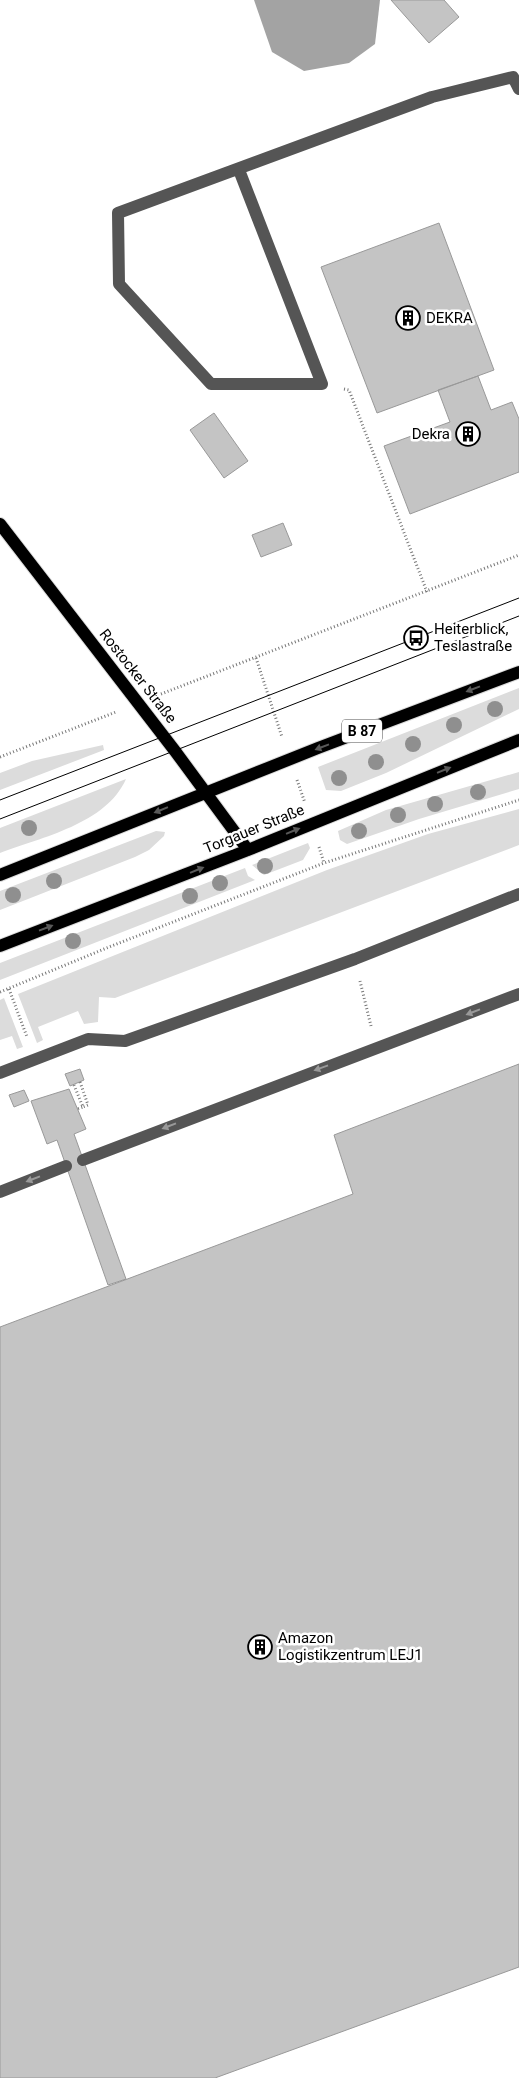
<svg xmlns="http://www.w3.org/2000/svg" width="519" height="2078" viewBox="0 0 519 2078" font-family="Roboto,sans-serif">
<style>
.green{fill:#dcdcdc}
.water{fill:#a3a3a3}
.building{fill:#c4c4c4;stroke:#999}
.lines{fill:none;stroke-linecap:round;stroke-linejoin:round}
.major-casing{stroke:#dbdbdb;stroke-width:14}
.path{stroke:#777;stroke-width:3;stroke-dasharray:1 2.5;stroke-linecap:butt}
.minor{stroke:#555;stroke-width:12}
.major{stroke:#000;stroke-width:12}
.tram{stroke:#000;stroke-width:1}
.tree{fill:#8f8f8f}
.oneway{fill:#595959}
.oneway2{fill:#999}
.labels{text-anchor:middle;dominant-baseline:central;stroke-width:5;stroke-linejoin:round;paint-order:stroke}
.shield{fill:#fff;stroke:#4c4c4c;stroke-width:1}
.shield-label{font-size:14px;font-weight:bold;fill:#000}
.poi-label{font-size:15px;fill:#000;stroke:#fff;text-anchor:start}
.street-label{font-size:15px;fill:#000;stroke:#fff}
</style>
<rect width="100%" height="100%" fill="#fff"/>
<path class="green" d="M 519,688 L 519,709 L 386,773 L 341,791 L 326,790 L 318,767 Z
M 103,745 L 104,750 L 0,790 L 0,773 L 32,761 Z
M 519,772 L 519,789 L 419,819 L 347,844 L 340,840 L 338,831 L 386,810 Z
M 126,779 C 106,824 42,837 0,853 L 0,828 Z
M 519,809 L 519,845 L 115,998 L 99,997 L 98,1022 L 84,1024 L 78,1011 L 38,1027 L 43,1040 L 37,1043 L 18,994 L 327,870 L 428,834 Z
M 156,831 L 165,832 L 164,836 L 149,850 L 135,857 L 0,910 L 0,891 Z
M 308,843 L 310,848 L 303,860 L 264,875 L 252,865 Z
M 245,868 L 248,876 L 255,880 L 0,980 L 0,963 Z
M 4,998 L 23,1047 L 17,1049 L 12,1036 L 0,1040 L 0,1000 Z"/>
<path class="water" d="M 254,0 L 380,0 L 375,44 L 349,63 L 304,71 L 272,52 Z"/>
<path class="building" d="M 391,0 L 444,0 L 459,17 L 429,43 Z
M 439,223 L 494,370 L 377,413 L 321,267 Z
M 478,376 L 491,410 L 512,402 L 519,419 L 519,472 L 410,514 L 384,446 L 450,422 L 438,390 Z
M 214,413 L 248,461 L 224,478 L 190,430 Z
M 283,523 L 292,545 L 261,557 L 252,535 Z
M 519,1064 L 519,1967 L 215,2078 L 0,2078 L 0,1327 L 353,1194 L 334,1135 Z
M 80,1069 L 84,1080 L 70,1086 L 65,1074 Z
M 69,1089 L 86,1129 L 74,1134 L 126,1279 L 108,1285 L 57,1140 L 47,1144 L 31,1101 Z
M 24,1090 L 29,1101 L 14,1107 L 9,1095 Z"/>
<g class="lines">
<g class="major-casing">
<path id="major" d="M 0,524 L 175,751 L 248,850
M 0,875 L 318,748 L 519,672
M 0,946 L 248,850 L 519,740"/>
</g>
<path class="path" d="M 344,389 L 349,390 L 427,592
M 256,658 L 282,737
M 161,694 L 519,555
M 0,757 L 116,712
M 297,780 L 305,803
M 319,847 L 324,863
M 360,981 L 371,1026
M 9,989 L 27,1037
M 0,992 L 109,947 L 324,863 L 519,800
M 80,1082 L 88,1105 L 83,1107
M 74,1085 L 83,1107 L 77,1109"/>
<path class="minor" d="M 239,170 L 322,384 L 211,384 L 119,284 L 118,213 L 432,97 L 513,77 L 519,89
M 0,1073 L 88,1039 L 125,1041 L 355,959 L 519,894
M 83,1160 L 519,994
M 0,1192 L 66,1166"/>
<use href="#major" class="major"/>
<path class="tram" d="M 0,800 L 519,598
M 0,819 L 519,616"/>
</g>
<g class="tree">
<circle cx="495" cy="709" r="8"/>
<circle cx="454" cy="725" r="8"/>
<circle cx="413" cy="744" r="8"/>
<circle cx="376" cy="762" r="8"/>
<circle cx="339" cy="778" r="8"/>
<circle cx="478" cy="792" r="8"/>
<circle cx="435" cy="804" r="8"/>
<circle cx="398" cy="815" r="8"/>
<circle cx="29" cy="828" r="8"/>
<circle cx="359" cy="831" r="8"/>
<circle cx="265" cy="866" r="8"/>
<circle cx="54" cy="881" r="8"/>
<circle cx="220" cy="883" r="8"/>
<circle cx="13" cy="895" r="8"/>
<circle cx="190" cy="896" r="8"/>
<circle cx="73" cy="941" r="8"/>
</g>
<defs><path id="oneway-solid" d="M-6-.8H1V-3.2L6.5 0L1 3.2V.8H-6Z" transform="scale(1.25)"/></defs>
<g class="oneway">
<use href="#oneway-solid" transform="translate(473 689) rotate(159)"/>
<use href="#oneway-solid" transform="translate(322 747) rotate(159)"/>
<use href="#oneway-solid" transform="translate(444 770) rotate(-22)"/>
<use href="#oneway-solid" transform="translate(161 810) rotate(158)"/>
<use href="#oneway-solid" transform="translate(293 831) rotate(-22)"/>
<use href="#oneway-solid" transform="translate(197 870) rotate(-22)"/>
<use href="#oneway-solid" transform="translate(46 928) rotate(-21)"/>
</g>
<g class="oneway2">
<use href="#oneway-solid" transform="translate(473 1012) rotate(159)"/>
<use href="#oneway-solid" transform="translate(321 1068) rotate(160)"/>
<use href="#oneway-solid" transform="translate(169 1126) rotate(159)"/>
<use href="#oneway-solid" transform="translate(33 1179) rotate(159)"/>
</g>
<defs>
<g id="building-ring" transform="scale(1.25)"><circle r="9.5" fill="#fff" stroke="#000" stroke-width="1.5"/><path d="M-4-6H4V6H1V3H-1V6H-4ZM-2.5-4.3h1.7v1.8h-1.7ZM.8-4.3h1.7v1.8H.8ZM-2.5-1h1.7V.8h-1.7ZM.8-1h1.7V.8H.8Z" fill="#000"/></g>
<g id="bus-ring" transform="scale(1.25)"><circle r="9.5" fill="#fff" stroke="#000" stroke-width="1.5"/><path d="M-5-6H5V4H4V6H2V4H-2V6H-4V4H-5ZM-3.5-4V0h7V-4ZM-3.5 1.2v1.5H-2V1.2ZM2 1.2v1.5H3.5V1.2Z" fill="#000"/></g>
</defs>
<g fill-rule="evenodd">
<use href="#building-ring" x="408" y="318"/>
<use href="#building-ring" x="468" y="434"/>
<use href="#bus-ring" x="416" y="638"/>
<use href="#building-ring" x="260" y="1647"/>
</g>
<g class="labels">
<rect class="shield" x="342" y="719.5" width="40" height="23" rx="4"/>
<g class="shield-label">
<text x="362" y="731">B 87</text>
</g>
<g class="poi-label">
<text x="426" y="318">DEKRA</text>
<text x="450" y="434" text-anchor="end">Dekra</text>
<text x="434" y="629">Heiterblick,<tspan x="434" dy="17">Teslastraße</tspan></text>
<text x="278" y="1638">Amazon<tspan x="278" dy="17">Logistikzentrum LEJ1</tspan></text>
</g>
<g class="street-label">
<text transform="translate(138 676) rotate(52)">Rostocker Straße</text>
<text transform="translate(254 829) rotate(-22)">Torgauer Straße</text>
</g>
</g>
</svg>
